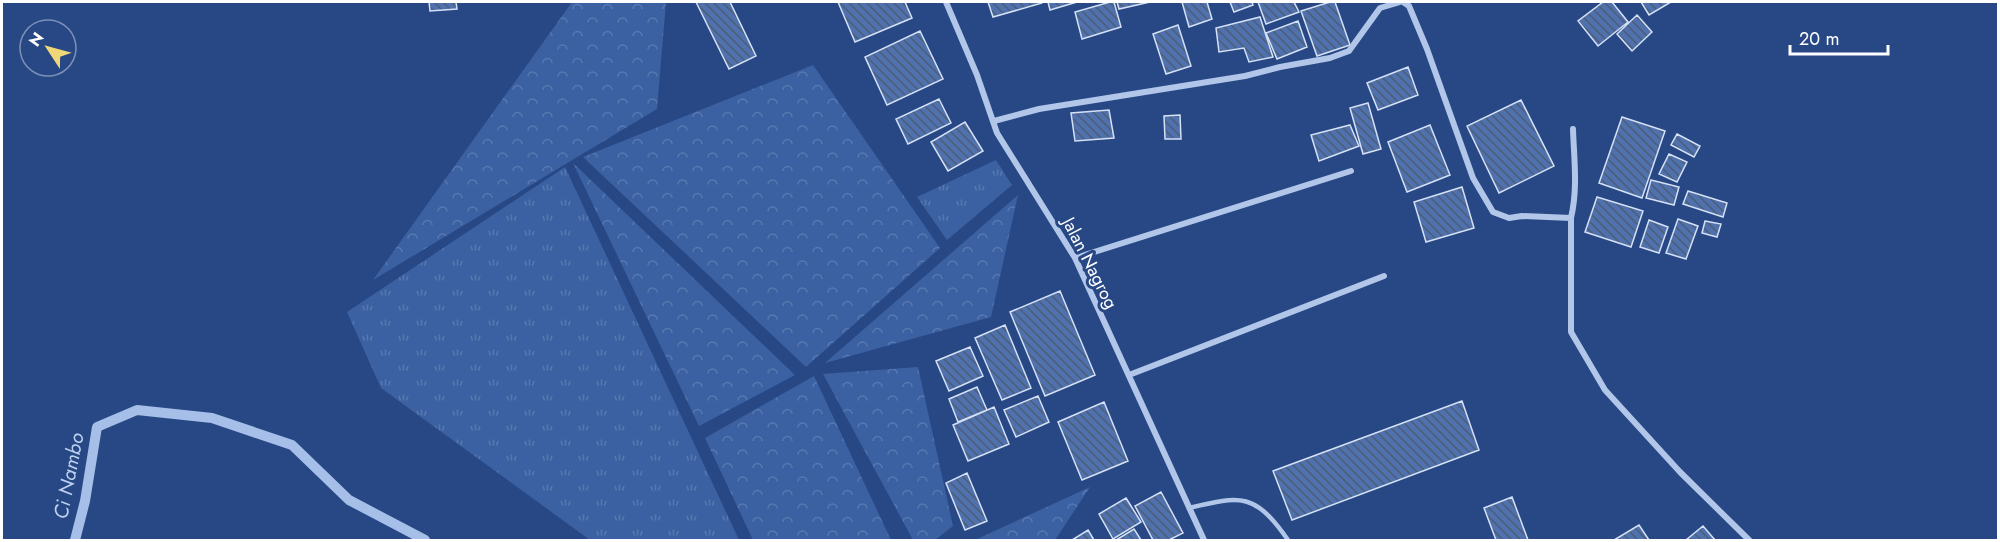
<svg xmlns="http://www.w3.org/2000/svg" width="2000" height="542" viewBox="0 0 2000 542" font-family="Jost,sans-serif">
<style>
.grass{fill:url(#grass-tufts)}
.forest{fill:url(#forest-crowns)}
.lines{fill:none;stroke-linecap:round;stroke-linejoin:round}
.stream{stroke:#a6bfe8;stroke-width:10}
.building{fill:url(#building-back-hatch);stroke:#d5e1f6;stroke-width:1.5}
.lane{stroke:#b1c6e8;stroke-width:4.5}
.street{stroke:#b1c6e8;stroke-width:6}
.labels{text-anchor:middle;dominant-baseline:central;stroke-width:6;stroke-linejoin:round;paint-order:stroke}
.street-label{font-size:18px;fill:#fff;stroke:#274885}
.water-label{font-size:20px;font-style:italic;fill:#bdd0ef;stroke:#274885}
</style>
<defs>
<pattern id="grass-tufts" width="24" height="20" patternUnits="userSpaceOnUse" patternTransform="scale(1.5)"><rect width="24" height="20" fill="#3b61a2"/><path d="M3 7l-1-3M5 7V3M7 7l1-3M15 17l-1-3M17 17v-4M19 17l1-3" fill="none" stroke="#5879b0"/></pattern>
<pattern id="forest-crowns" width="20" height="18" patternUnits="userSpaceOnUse" patternTransform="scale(1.5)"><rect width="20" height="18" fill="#3b61a2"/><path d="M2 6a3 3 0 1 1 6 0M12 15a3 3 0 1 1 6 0" fill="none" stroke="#5879b0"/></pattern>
<pattern id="building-back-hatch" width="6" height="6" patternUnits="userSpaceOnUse" patternTransform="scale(1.5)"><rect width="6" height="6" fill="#4f71ad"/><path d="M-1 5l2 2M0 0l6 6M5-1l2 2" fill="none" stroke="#4d5d78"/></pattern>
</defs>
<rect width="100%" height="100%" fill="#274885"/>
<path class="grass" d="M 996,160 L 1012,185 L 947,240 L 917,197 Z
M 565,167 L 739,540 L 590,540 L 381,388 L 347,312 Z"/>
<path class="forest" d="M 572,2 L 666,2 L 657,109 L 373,280 Z
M 813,65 L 940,248 L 806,367 L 583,157 Z
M 573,163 L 795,375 L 699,426 Z
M 1018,195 L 991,317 L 825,363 Z
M 918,367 L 953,526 L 935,540 L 913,540 L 823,374 Z
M 814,376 L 891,540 L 753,540 L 705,438 Z
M 1090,487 L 1055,540 L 975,540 Z"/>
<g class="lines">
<path class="stream" d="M 75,540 L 85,501 L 97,427 L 137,410 L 212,418 L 292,445 L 349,500 L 425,540"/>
</g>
<path class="building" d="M 429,2 L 456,2 L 457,9 L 430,11 Z
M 696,2 L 730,2 L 756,56 L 729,69 Z
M 838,2 L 905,2 L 912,18 L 855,42 Z
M 988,2 L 1042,2 L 1042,3 L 993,17 Z
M 1048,2 L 1077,2 L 1050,10 Z
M 1110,2 L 1114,2 L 1121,27 L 1082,39 L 1075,12 Z
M 1117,2 L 1150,2 L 1119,9 Z
M 1182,2 L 1207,2 L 1212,19 L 1189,27 Z
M 1230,2 L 1252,2 L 1253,5 L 1234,12 Z
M 1258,2 L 1294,2 L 1299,12 L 1266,24 Z
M 1330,2 L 1335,2 L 1350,45 L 1317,56 L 1301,11 Z
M 1603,2 L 1612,2 L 1628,22 L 1598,46 L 1578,21 Z
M 1641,2 L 1671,2 L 1649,15 Z
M 1637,15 L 1652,32 L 1632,51 L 1617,34 Z
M 1260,17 L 1273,57 L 1249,62 L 1244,48 L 1219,52 L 1216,28 Z
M 1298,21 L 1307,47 L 1277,59 L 1266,33 Z
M 1178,25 L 1191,66 L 1166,74 L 1153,34 Z
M 920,31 L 943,79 L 887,105 L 865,57 Z
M 1408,67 L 1418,95 L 1378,110 L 1367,83 Z
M 939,99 L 951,123 L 908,144 L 896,119 Z
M 1521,100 L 1554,166 L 1499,193 L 1467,126 Z
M 1368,103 L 1381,149 L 1363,154 L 1350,108 Z
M 1109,110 L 1114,138 L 1075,141 L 1071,113 Z
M 1180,115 L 1181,139 L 1165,139 L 1164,116 Z
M 1622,117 L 1665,131 L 1642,198 L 1599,183 Z
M 965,122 L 983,151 L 948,171 L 931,142 Z
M 1350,125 L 1359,146 L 1319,161 L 1311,135 Z
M 1430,125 L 1450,175 L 1407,192 L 1388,142 Z
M 1677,134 L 1700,146 L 1694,157 L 1671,145 Z
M 1669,154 L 1687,162 L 1677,182 L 1659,174 Z
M 1651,180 L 1679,187 L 1674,205 L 1646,198 Z
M 1462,187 L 1474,228 L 1426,242 L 1414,202 Z
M 1688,191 L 1727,203 L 1723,217 L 1683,204 Z
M 1597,197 L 1643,211 L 1631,247 L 1585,232 Z
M 1678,219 L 1698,226 L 1686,259 L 1666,253 Z
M 1649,220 L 1668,227 L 1659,253 L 1640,247 Z
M 1705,221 L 1721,224 L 1717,237 L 1702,233 Z
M 1060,291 L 1095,375 L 1045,396 L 1010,312 Z
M 1005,325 L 1031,388 L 1002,400 L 975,338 Z
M 970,347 L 983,376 L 949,391 L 936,361 Z
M 977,387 L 987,410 L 958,422 L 949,399 Z
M 1038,396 L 1049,422 L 1016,437 L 1004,410 Z
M 1462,401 L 1479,450 L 1292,520 L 1273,471 Z
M 1104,402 L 1128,461 L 1082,480 L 1058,422 Z
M 994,407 L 1009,444 L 968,461 L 953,425 Z
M 967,473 L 987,521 L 965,530 L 946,483 Z
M 1161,492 L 1183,533 L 1169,540 L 1153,540 L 1135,506 Z
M 1512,497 L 1528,540 L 1496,540 L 1484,508 Z
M 1126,498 L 1141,522 L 1113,539 L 1099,514 Z
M 1639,525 L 1649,540 L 1614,540 Z
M 1703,526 L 1715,540 L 1686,540 Z
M 1134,529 L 1141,540 L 1116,540 Z
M 1088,530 L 1094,540 L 1072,540 Z"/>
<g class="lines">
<path class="lane" d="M 1189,508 C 1242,495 1255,493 1288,540"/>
<path class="street" d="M 946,2 L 977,75 L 997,133 L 1075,258 L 1204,540
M 1403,2 L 1409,6 L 1427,49 L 1473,178 L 1493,212 L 1509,218 L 1522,216 L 1571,218
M 994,121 L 1039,109 L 1245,76 L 1280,67 L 1330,58 L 1349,51 L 1380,8 L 1400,2
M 1573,129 C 1574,159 1578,188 1571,218 L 1571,332 L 1605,390 L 1680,472 L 1749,540
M 1075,258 L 1351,171
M 1129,375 L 1384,276"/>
</g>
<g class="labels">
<g class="street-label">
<text transform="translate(1090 263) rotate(63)">Jalan Nagrog</text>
</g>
<g class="water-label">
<text transform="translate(69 476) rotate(-79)">Ci Nambo</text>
</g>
</g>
<rect width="2000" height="542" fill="none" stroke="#ffffff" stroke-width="6"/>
<g transform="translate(48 48) rotate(306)"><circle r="28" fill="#274885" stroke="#7d91b6" stroke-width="1.5"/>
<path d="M0-4.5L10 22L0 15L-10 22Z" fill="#f0d777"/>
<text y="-9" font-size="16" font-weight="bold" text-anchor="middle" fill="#ffffff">N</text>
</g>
<path d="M1790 45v9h98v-9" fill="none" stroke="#ffffff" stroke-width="3"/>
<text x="1799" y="45" font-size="18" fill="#ffffff" stroke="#274885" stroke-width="4.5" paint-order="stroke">20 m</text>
</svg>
